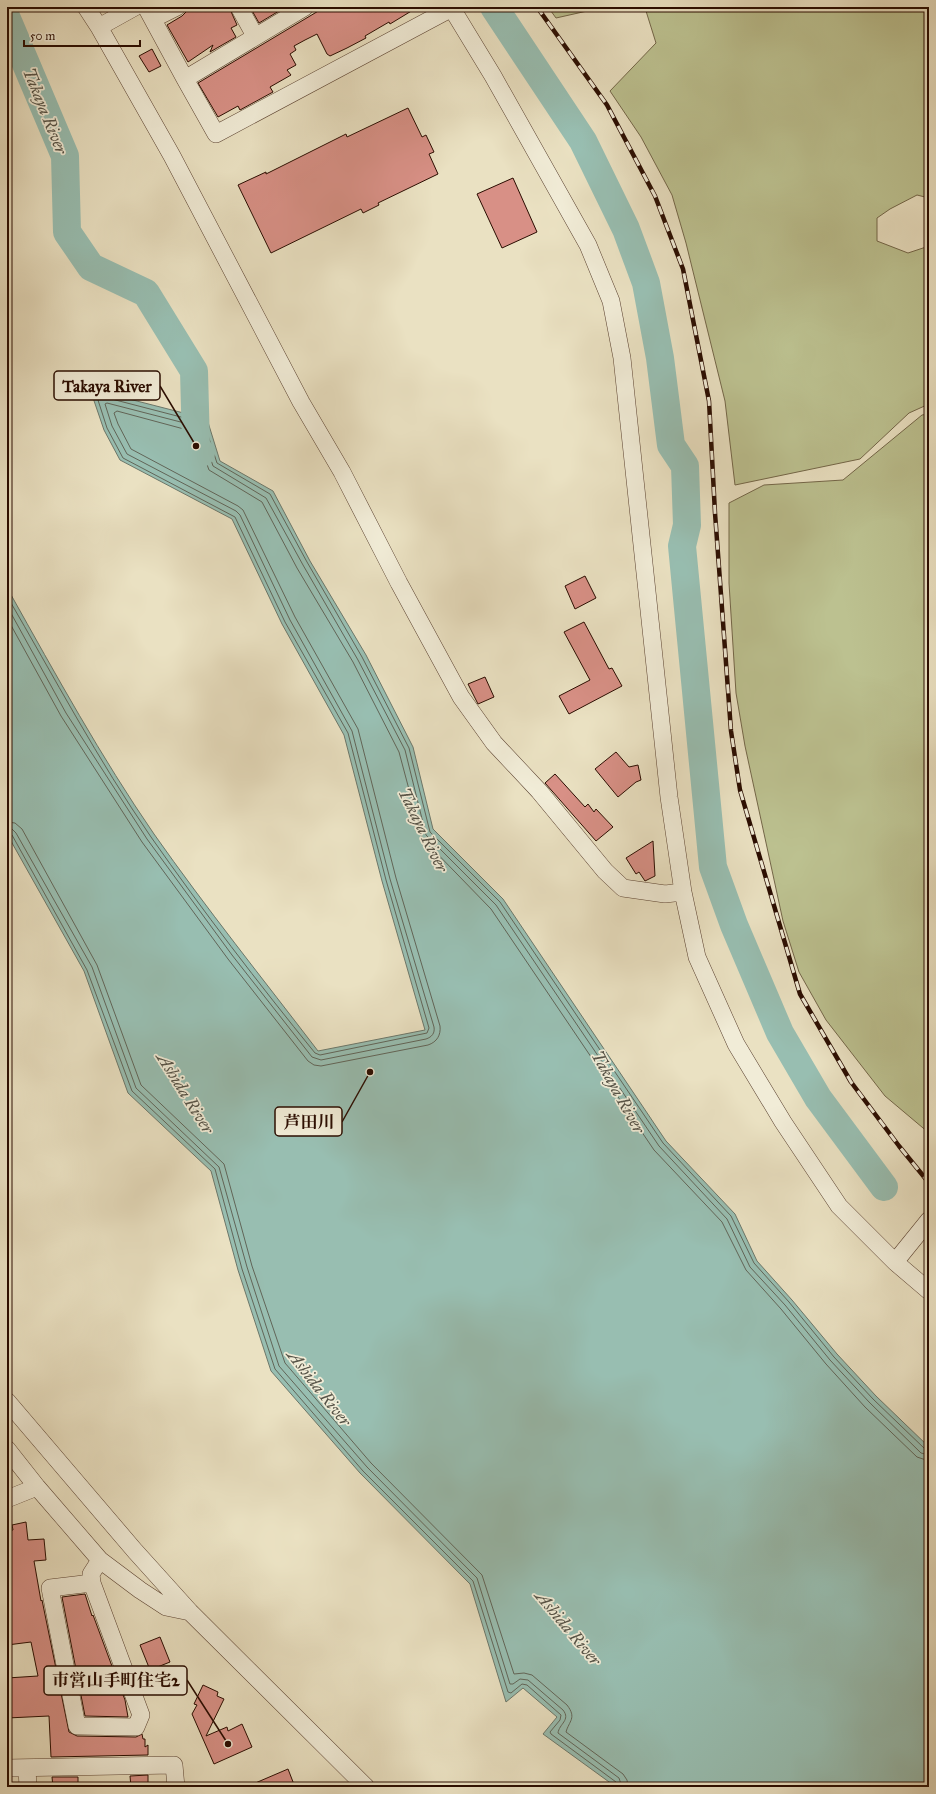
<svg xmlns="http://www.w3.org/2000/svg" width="936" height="1794" viewBox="0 0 936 1794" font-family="'IM FELL Great Primer','Noto Serif JP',serif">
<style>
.green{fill:#bcc190;stroke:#736648}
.water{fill:#98beb1;stroke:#6c776a}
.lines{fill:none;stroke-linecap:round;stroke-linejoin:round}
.shore{stroke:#616558;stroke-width:1}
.river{stroke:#98beb1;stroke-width:28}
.building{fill:#d89086;stroke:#2a0c00}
.minor-casing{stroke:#5a4130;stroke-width:18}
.minor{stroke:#f1ecd7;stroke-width:17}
.rail-casing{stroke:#2a0c00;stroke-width:4.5}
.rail{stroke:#f1ecd7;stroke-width:3;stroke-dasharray:9;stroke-linecap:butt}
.labels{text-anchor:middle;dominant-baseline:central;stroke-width:3.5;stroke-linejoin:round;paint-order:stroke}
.water-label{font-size:17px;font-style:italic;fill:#565347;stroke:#f1ecd7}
.leader{fill:none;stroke:#2a0c00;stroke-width:1.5}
.callout-dot{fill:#2a0c00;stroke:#f1ecd7;stroke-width:1.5}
.callout{fill:#f1ecd7;stroke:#2a0c00;stroke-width:1.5}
.callout-label{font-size:17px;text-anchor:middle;font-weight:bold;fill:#2a0c00}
</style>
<rect width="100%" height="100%" fill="#eae1c2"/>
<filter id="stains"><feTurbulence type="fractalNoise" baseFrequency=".005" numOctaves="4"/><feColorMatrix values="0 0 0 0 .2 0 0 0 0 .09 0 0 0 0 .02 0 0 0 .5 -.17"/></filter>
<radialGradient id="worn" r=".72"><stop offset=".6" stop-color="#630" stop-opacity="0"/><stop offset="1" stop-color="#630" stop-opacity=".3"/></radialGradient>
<path class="green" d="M 548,7 L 605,7 L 556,18 Z
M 637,7 L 929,7 L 929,198 L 917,195 L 890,209 L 877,218 L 877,241 L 908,253 L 929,246 L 929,404 L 909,413 L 860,459 L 735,485 L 725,401 L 686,243 L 672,195 L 641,137 L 610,91 L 656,43 L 646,11 Z
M 929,414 L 929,1133 L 885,1096 L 826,1020 L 799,972 L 783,921 L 745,746 L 736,693 L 729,583 L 729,503 L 764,485 L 843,480 L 922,415 Z"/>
<path class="water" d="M 90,389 L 207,419 L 220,461 L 273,491 L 310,561 L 366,655 L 413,747 L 433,829 L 503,899 L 666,1141 L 735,1214 L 757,1261 L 792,1300 L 837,1354 L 876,1396 L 929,1447 L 929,1787 L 616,1787 L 543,1734 L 557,1717 L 523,1688 L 506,1702 L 470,1584 L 360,1473 L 271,1371 L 238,1270 L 211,1171 L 128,1093 L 84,971 L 7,834 L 7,591 L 10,593 C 56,675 101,757 154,834 C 206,908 263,979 318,1051 L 425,1030 L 382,881 L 344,735 L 282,624 L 232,519 L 120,460 L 104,430 Z"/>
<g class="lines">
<path class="shore" d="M 7,596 C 54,677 98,760 151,837 C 203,911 258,983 315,1053 L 320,1055 L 427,1033 L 429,1028 L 386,880 L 348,733 L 285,622 L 235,517 L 123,458 L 107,428 L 97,397 L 100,396 L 204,423 L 217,463 L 270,494 L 307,562 L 362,657 L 409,748 L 430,832 L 500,902 L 663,1143 L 731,1216 L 754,1263 L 789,1302 L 834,1357 L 873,1399 L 925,1449 L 929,1450
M 7,606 L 66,713 L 147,839 L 232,955 L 312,1057 L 321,1060 L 426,1039 C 432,1037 435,1033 434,1027 L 390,879 L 352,731 L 290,620 L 240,515 L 236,511 L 127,454 L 112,426 L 105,404 L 107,403 L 200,427 L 213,466 L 266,498 L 303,565 L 358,660 L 405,750 L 426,835 L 496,905 L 659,1146 L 727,1219 L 750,1267 L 785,1305 L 830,1360 L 869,1402 L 921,1453 L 929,1455
M 7,618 L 61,716 L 142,842 L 228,959 L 308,1061 L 314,1065 L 321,1066 L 428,1045 C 437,1042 441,1035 440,1026 L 396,878 L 358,729 L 295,617 L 243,510 L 238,506 L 131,449 L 118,424 L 114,413 L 117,411 L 195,432 L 209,470 L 262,502 L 297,568 L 353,662 L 399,752 L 422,838 L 491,909 L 654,1150 L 722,1222 L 746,1270 L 781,1309 L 826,1364 L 865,1407 L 917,1457 L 929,1461
M 7,822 L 15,823 L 22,829 L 97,965 L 141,1085 L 224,1164 L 252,1266 L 285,1363 L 371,1463 L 482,1575 L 514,1674 L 524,1673 L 532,1675 L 567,1705 C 577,1718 569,1721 566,1732 L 623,1774 L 627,1780 L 628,1787
M 7,828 L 12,829 L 16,833 L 92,967 L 136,1088 L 219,1167 L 247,1267 L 279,1366 L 367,1467 L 477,1578 L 510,1684 L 513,1684 L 520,1679 L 528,1680 L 563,1710 C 571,1720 559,1724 558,1733 L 619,1778 L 622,1787
M 7,833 L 12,835 L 87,970 L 132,1091 L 215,1169 L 242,1269 L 275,1369 L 363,1471 L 473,1581 L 508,1692 L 511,1693 L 522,1684 L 527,1685 L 561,1715 L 560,1720 L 550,1732 L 551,1734 L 616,1782 L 617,1787"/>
<path class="river" d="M 494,7 L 583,141 L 626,229 L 646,283 L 660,358 L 671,445 L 685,466 L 687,525 L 682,546 L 713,867 L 734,925 L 780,1033 L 818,1098 L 884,1187
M 7,19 L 65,156 L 67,232 L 91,267 L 146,293 L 194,371 L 196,446 L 201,453"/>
</g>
<path class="building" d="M 187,7 L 229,7 L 237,25 L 231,28 L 236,37 L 210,52 L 213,45 L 188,62 L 167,25 L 182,16 L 186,12 Z
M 250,7 L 277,7 L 279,11 L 259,23 Z
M 325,7 L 418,7 L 390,24 L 389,22 L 365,36 L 366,38 L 347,48 L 330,56 L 327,54 L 317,34 L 305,40 L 294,46 L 296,50 L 290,54 L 296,65 L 287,70 L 291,75 L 270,87 L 273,92 L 240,110 L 238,106 L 218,117 L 198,83 Z
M 152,49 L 161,66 L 149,72 L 139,56 Z
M 408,108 L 422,137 L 426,135 L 434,152 L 429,154 L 438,174 L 378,203 L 379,205 L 363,213 L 361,209 L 271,253 L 238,185 L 266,172 L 266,174 L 346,134 L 347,137 Z
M 513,178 L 537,232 L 502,248 L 477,194 Z
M 585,576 L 596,598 L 575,609 L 565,586 Z
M 584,622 L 609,669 L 612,668 L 622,686 L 569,714 L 559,696 L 590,680 L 564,632 Z
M 485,677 L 494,697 L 478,704 L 468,684 Z
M 616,752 L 629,767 L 638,765 L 641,780 L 636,782 L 618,797 L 595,769 Z
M 555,774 L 585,807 L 588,804 L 594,812 L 596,809 L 613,827 L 596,841 L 545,783 Z
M 653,841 L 655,876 L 645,881 L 639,872 L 636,874 L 626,858 Z
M 26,1522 L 28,1540 L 44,1539 L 46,1560 L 34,1561 L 41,1601 L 42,1600 L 69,1732 L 77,1736 L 136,1737 L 142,1734 L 143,1739 L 145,1739 L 145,1747 L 148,1745 L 148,1755 L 51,1757 L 49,1716 L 7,1718 L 7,1678 L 38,1676 L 31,1642 L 7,1645 L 7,1531 L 13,1530 L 12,1525 Z
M 85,1594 L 92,1616 L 93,1615 L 116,1677 L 120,1693 L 122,1692 L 125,1700 L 128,1717 L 85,1716 L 62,1597 Z
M 160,1637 L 170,1662 L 150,1670 L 140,1645 Z
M 203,1685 L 218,1692 L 217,1696 L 224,1699 L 206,1736 L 227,1727 L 228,1731 L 242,1724 L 252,1747 L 214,1764 L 192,1714 L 197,1705 L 194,1704 Z
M 288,1769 L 295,1787 L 246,1787 Z
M 148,1775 L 148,1787 L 131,1787 L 130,1776 Z
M 52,1777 L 78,1777 L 78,1787 L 53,1787 Z"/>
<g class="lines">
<g class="minor-casing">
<path id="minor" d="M 86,7 L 99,27 L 172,156 L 301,402 L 342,472 L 399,583 L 461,697 L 494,743 L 539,791 L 605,871 L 623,888 L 665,894 L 683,892
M 146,7 L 185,79 L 216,134 L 452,8
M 239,7 L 255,36
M 451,7 L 493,76 L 588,245 L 611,301 L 622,358 L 669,797 L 683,892 L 697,957 L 736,1044 L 783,1122 L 839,1206 L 895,1262 L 929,1291
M 153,19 L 177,7
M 99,27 L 135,7
M 185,79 L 305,7
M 895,1262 L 929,1220
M 7,1401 L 135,1551 L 190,1612 L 366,1787
M 7,1449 L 37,1487 L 100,1560 L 140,1590 L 166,1607 L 190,1612
M 7,1499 L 37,1487
M 92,1583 L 50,1588 L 77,1726 L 136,1727 L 141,1715 L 92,1583 L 91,1574 L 100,1560
M 7,1768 L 174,1765 L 176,1787
M 27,1769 L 28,1787"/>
</g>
<use href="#minor" class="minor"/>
<g class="rail-casing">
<path id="rail" d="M 537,7 L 607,105 L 655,196 L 683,269 L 709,401 L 715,513 L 731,731 L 740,790 L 800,994 L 851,1082 L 899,1146 L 929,1183"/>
</g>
<use href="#rail" class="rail"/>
</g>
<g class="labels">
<g class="water-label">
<text transform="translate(45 111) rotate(68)">Takaya River</text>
<text transform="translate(423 830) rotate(64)">Takaya River</text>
<text transform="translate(618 1092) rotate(61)">Takaya River</text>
<text transform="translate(185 1093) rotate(58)">Ashida River</text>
<text transform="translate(319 1388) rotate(52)">Ashida River</text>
<text transform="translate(568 1628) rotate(50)">Ashida River</text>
</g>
</g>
<path class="leader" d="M196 446L160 386M370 1072L342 1122M228 1744L187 1680"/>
<g class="callout-dot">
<circle cx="196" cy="446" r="4"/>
<circle cx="370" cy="1072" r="4"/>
<circle cx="228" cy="1744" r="4"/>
</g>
<g class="callout">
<rect x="54" y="371" width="106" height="29" rx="4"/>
<rect x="275" y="1107" width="67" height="29" rx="4"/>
<rect x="44" y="1666" width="143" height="29" rx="4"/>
</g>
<g class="callout-label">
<text x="107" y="392">Takaya River</text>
<text x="309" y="1128">芦田川</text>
<text x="116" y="1686">市営山手町住宅2</text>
</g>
<rect width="936" height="1794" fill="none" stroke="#eae1c2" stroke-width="24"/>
<rect x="8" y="8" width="920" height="1778" fill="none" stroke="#2a0c00" stroke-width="2"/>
<rect x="12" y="12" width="912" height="1770" fill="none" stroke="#2a0c00"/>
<path d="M24 40v6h116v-6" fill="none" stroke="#2a0c00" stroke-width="2"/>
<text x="30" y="40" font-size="12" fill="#2a0c00" stroke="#f1ecd7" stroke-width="3" paint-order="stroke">50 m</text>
<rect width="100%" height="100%" filter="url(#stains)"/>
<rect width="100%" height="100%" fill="url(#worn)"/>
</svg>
